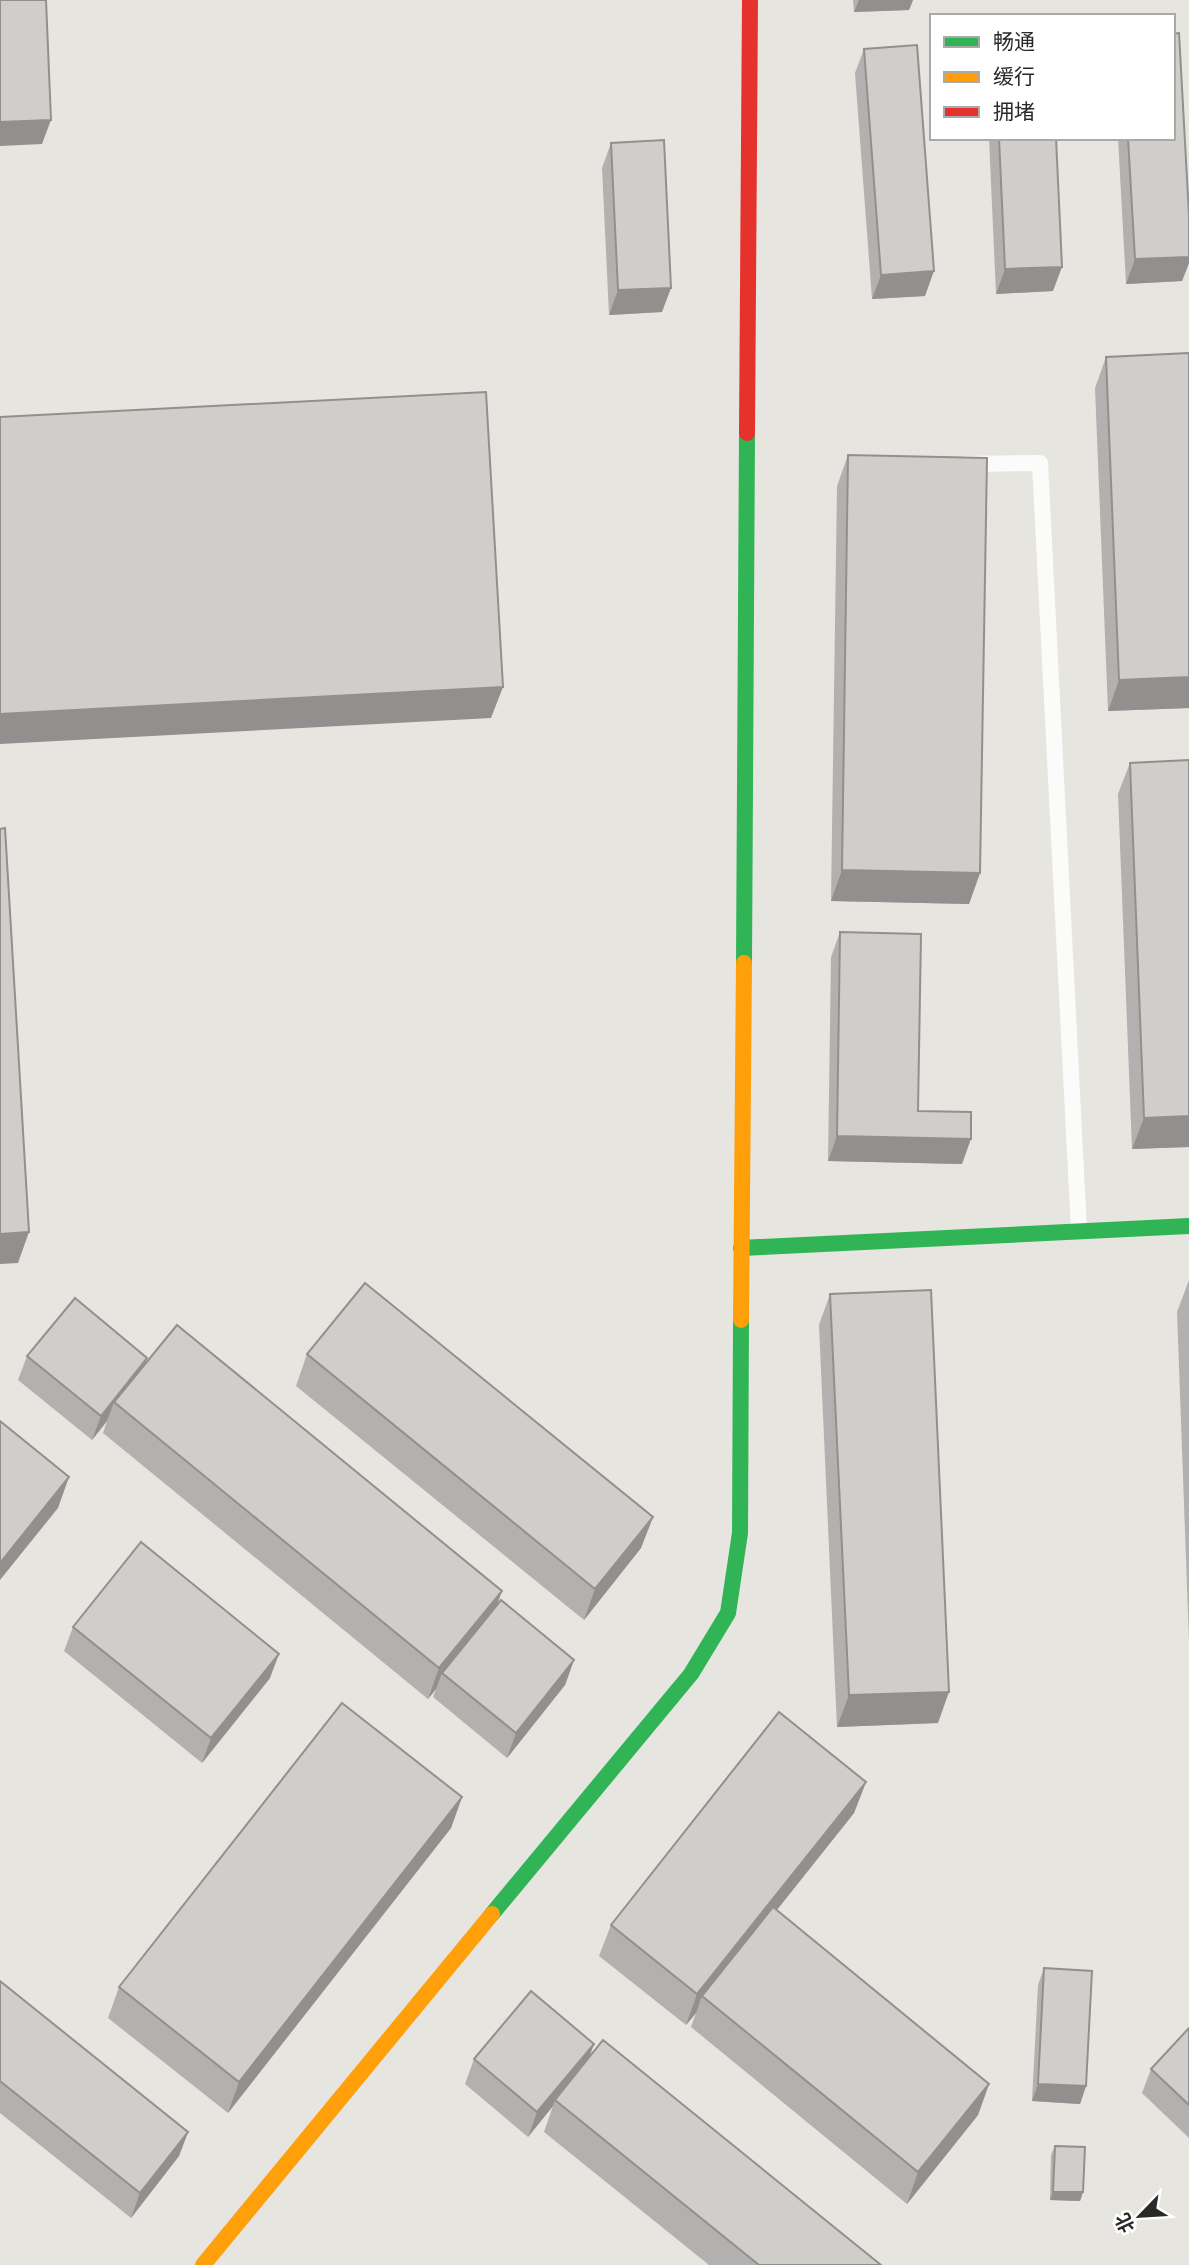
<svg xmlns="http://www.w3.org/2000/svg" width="1189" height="2265" viewBox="0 0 1189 2265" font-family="Mulish,'Noto Sans SC',sans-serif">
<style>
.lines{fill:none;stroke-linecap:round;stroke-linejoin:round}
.lane{stroke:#fbfbfa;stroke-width:16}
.fast{stroke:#30b455;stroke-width:16}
.slow{stroke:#ff9f0a;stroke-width:16}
.jam{stroke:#e5322d;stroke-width:16}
.wall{fill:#b3b1af}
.shaded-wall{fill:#92908e}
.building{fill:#d0cecb;stroke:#92908e;stroke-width:2}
</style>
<rect width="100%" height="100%" fill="#e6e5e0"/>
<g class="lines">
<path class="lane" d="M 965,464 L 1040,463 L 1079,1231"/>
<path class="fast" d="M 744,963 L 747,433
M 741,1248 L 1189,1226
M 492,1914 L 691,1674 L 728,1613 L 740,1533 L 741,1320"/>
<path class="slow" d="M 741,1320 L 744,963
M 203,2265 L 492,1914"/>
<path class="jam" d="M 747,433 L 750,0"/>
</g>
<path class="wall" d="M 853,0 L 913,0 L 909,10 L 854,12 Z
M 864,49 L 925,296 L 872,299 L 855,73 Z
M 989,138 L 1056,138 L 1053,291 L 996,294 Z
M 1118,138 L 1173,138 L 1189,215 L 1189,263 L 1182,281 L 1126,284 Z
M 611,143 L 662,312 L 609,315 L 602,168 Z
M 1106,357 L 1189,708 L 1108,711 L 1095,388 Z
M 848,455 L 980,873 L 969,904 L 831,901 L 837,486 Z
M 1189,760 L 1189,1147 L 1132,1149 L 1118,794 L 1130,763 Z
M 840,932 L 918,1111 L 962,1164 L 828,1161 L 831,957 Z
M 1189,1280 L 1189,1641 L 1177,1312 Z
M 830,1294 L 938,1723 L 837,1727 L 819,1325 Z
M 307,1354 L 653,1517 L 641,1548 L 584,1620 L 296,1386 Z
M 27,1356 L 147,1358 L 145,1364 L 498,1604 L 574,1660 L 565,1685 L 507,1758 L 433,1697 L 436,1689 L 428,1699 L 103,1433 L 107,1421 L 92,1440 L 18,1380 Z
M 73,1627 L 270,1678 L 202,1763 L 64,1651 Z
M 866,1782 L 854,1813 L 777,1910 L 989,2084 L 978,2115 L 907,2204 L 691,2027 L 696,2013 L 686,2025 L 599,1956 L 611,1925 Z
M 462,1797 L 451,1828 L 228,2113 L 108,2018 L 119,1987 Z
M 1044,1968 L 1086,2086 L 1080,2104 L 1032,2101 L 1038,1985 Z
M 0,1981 L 188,2132 L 179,2156 L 131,2218 L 0,2113 Z
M 1189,2028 L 1189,2138 L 1142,2093 L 1151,2069 Z
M 474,2059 L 588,2059 L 881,2265 L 709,2265 L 544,2132 L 553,2106 L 528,2137 L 465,2084 Z
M 1055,2146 L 1083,2192 L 1080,2201 L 1050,2200 L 1051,2155 Z"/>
<path class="shaded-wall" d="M 859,0 L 913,0 L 909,10 L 854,12 Z
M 51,120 L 42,144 L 0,146 L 0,122 Z
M 1189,257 L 1189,263 L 1182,281 L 1126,284 L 1135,259 Z
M 1062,267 L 1053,291 L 996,294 L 1005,269 Z
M 934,271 L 925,296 L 872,299 L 881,275 Z
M 671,288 L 662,312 L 609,315 L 618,290 Z
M 1189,677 L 1189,708 L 1108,711 L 1119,680 Z
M 503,687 L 491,718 L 0,744 L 0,714 Z
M 842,870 L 980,873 L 969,904 L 831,901 Z
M 1189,1116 L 1189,1147 L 1132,1149 L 1144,1118 Z
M 837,1136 L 971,1139 L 962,1164 L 828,1161 Z
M 29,1232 L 18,1263 L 0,1264 L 0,1234 Z
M 147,1358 L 138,1382 L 114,1402 L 107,1421 L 92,1440 L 101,1416 Z
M 69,1477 L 58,1508 L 0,1580 L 0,1563 Z
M 653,1517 L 641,1548 L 584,1620 L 595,1589 Z
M 502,1591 L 491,1622 L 442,1673 L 436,1689 L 428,1699 L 439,1668 Z
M 279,1654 L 270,1678 L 202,1763 L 211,1738 Z
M 574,1660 L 565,1685 L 507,1758 L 516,1733 Z
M 949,1692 L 938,1723 L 837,1727 L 849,1695 Z
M 866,1782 L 854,1813 L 706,1999 L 702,1996 L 696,2013 L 686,2025 L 697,1994 Z
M 462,1797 L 451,1828 L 228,2113 L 239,2082 Z
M 594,2044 L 585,2069 L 555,2100 L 553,2106 L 528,2137 L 537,2112 Z
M 989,2084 L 978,2115 L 907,2204 L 918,2172 Z
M 1038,2084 L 1086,2086 L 1080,2104 L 1032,2101 Z
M 188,2132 L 179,2156 L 131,2218 L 140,2193 Z
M 1053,2192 L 1083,2192 L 1080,2201 L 1050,2200 Z"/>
<path class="building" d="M 0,0 L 46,0 L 51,120 L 0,122 Z
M 1179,33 L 1189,215 L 1189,257 L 1135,259 L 1128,138 L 1173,138 L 1173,34 Z
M 917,45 L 934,271 L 881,275 L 864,49 Z
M 999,138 L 1056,138 L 1062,267 L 1005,269 Z
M 664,140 L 671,288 L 618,290 L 611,143 Z
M 1189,353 L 1189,677 L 1119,680 L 1106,357 Z
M 486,392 L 503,687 L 0,714 L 0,417 Z
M 848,455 L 987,458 L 980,873 L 842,870 Z
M 1189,760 L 1189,1116 L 1144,1118 L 1130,763 Z
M 5,828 L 29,1232 L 0,1234 L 0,829 Z
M 840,932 L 921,934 L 918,1111 L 971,1112 L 971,1139 L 837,1136 Z
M 365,1283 L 653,1517 L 595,1589 L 307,1354 Z
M 931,1290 L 949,1692 L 849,1695 L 830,1294 Z
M 75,1298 L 147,1358 L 101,1416 L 27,1356 Z
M 177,1325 L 502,1591 L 439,1668 L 114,1402 Z
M 0,1421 L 69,1477 L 0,1563 Z
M 141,1542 L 279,1654 L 211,1738 L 73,1627 Z
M 501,1600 L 574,1660 L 516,1733 L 442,1673 Z
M 342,1703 L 462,1797 L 239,2082 L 119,1987 Z
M 779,1712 L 866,1782 L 697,1994 L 611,1925 Z
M 773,1907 L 989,2084 L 918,2172 L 702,1996 Z
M 1044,1968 L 1092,1971 L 1086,2086 L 1038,2084 Z
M 0,1981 L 188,2132 L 140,2193 L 0,2081 Z
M 531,1991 L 594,2044 L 537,2112 L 474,2059 Z
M 1189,2028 L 1189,2105 L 1151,2069 Z
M 603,2040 L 881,2265 L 759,2265 L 555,2100 Z
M 1055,2146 L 1085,2147 L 1083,2192 L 1053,2192 Z"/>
<rect x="930" y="14" width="245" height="126" fill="#ffffff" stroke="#a9a9a9" stroke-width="2"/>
<rect x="944" y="37" width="35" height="10" fill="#30b455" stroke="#a9a9a9" stroke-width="2"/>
<text x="993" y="49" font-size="21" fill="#292929">畅通</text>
<rect x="944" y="72" width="35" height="10" fill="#ff9f0a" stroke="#a9a9a9" stroke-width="2"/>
<text x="993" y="84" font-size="21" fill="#292929">缓行</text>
<rect x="944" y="107" width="35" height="10" fill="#e5322d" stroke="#a9a9a9" stroke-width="2"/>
<text x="993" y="119" font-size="21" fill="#292929">拥堵</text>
<g transform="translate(1140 2216) rotate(245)" stroke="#ffffff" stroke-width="5" paint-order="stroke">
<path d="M0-5L12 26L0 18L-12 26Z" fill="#292929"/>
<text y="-10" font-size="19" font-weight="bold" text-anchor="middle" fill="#292929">北</text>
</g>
</svg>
